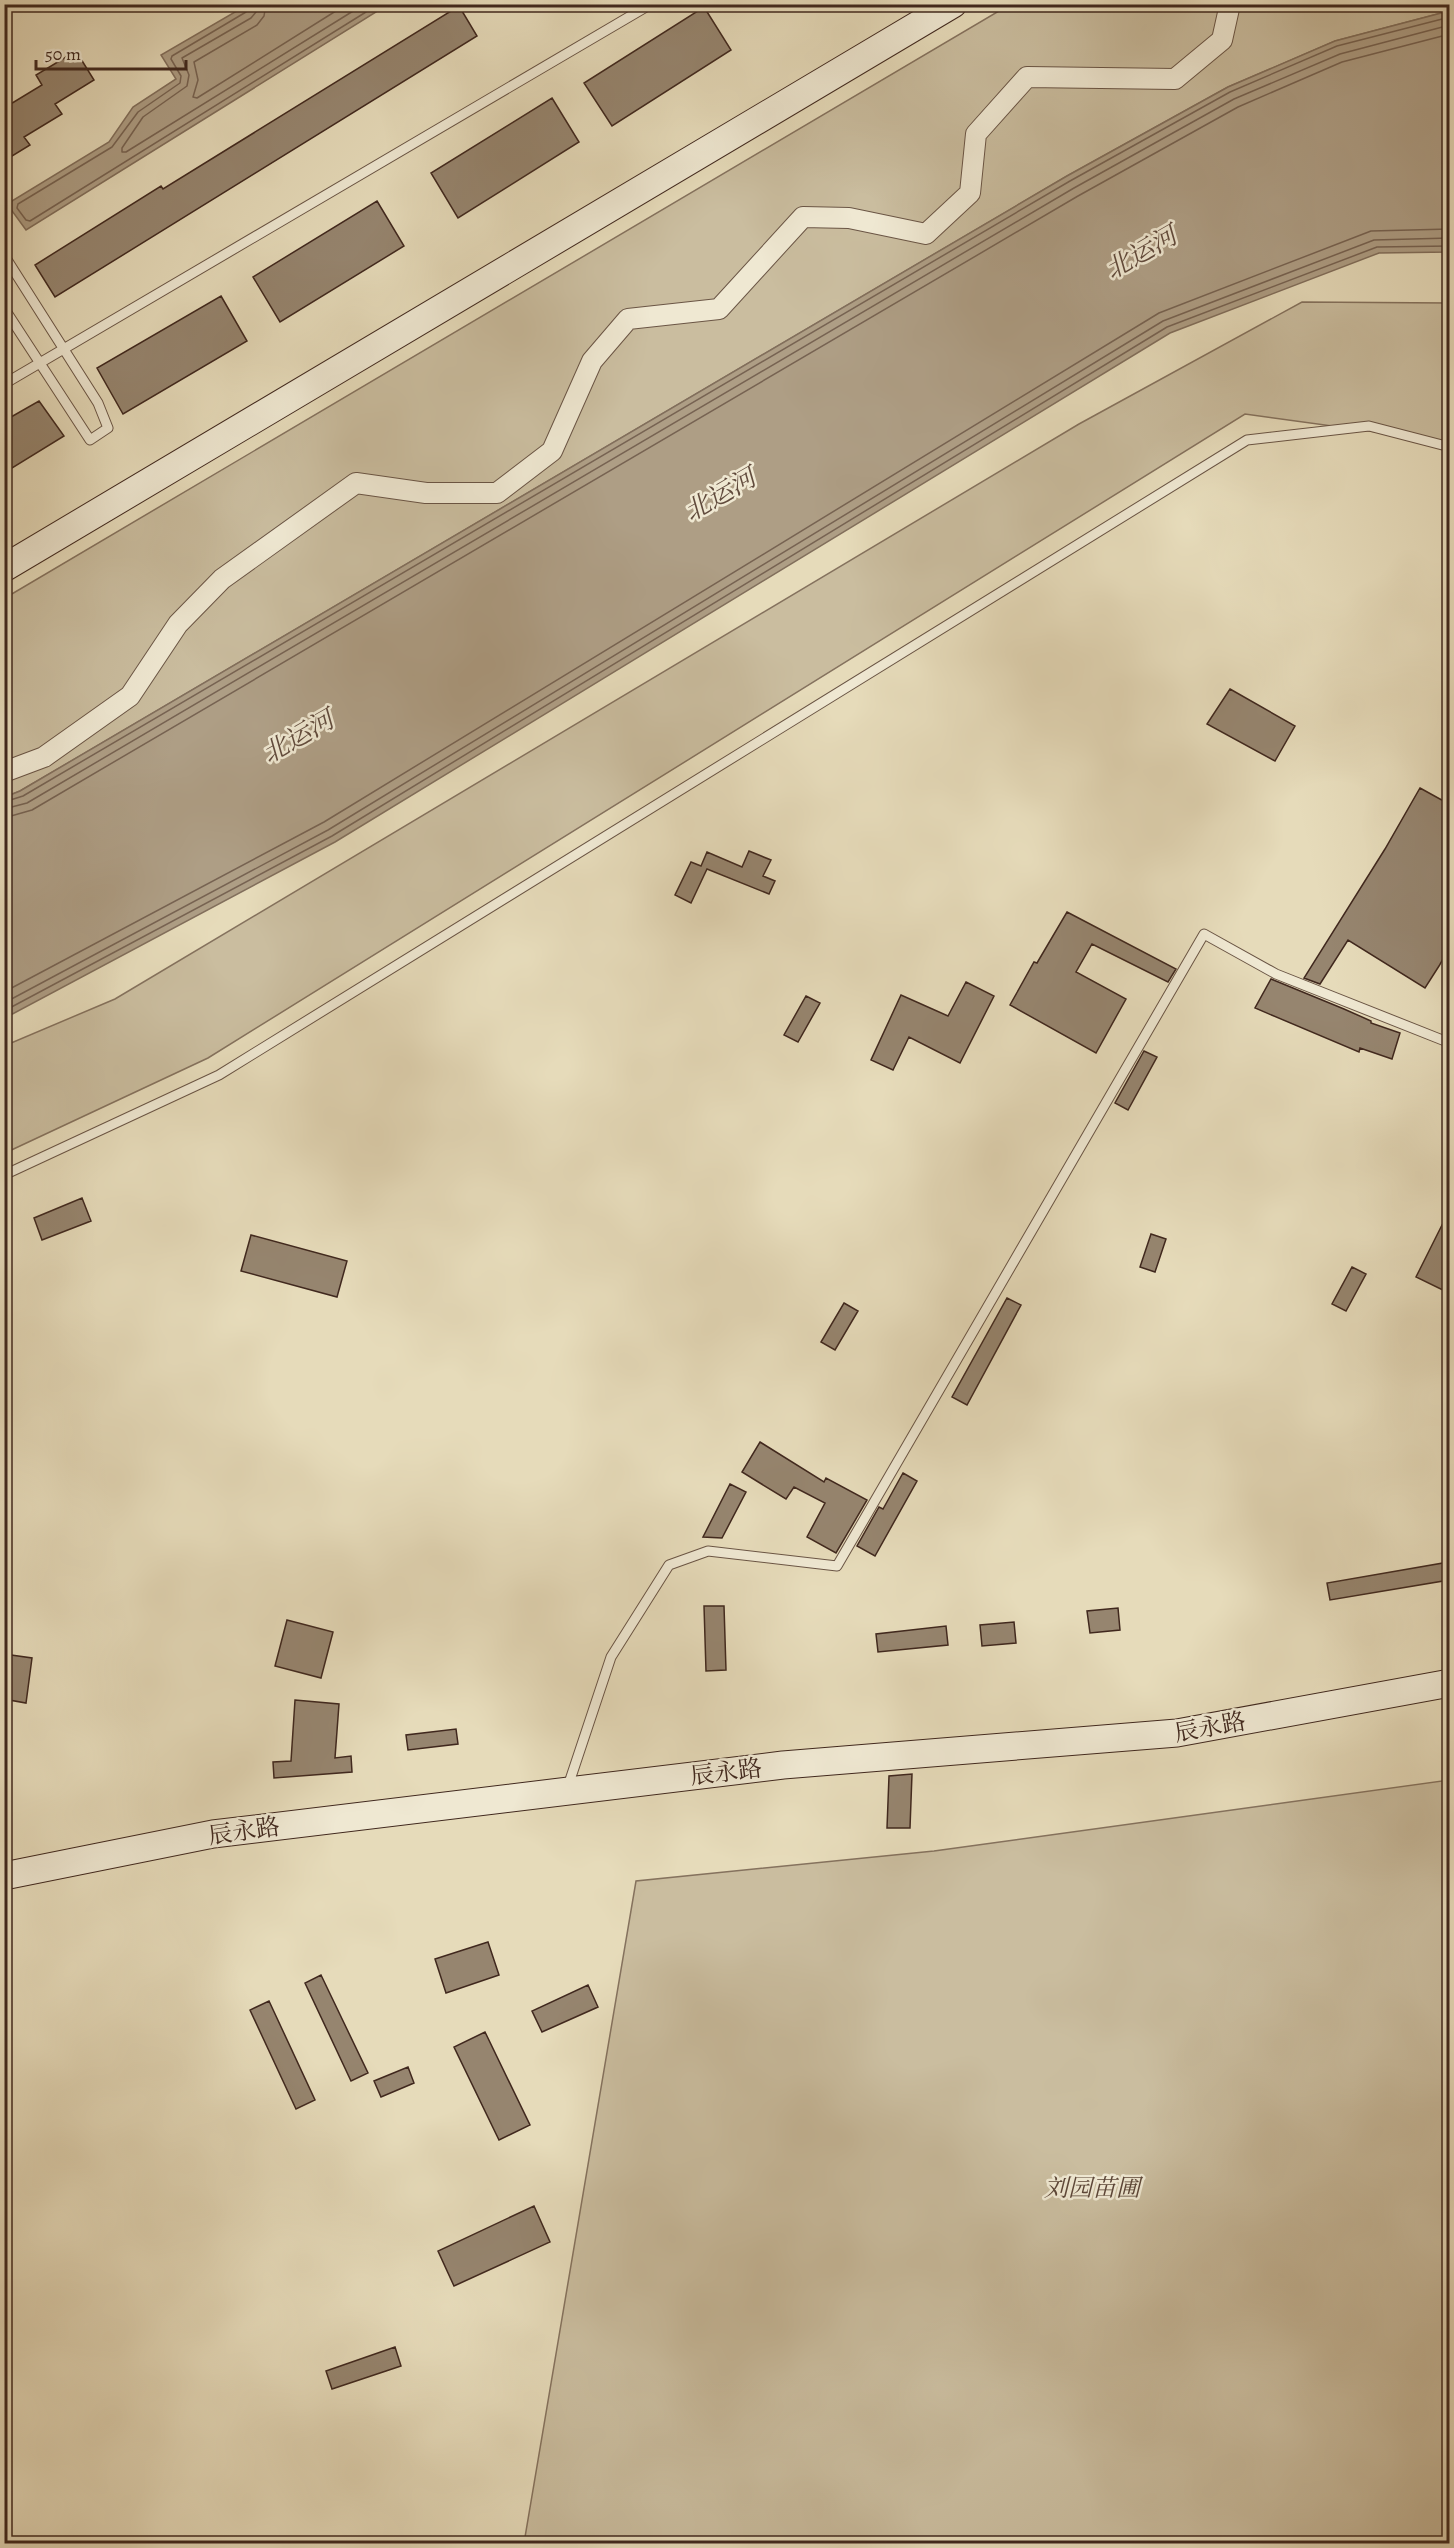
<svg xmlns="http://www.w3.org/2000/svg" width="1454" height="2548" viewBox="0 0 1454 2548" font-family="Alegreya,'Noto Serif SC',serif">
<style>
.green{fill:#cabd9f;stroke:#85725e;stroke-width:1.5}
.water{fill:#ae9e85;stroke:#826f5c;stroke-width:1.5}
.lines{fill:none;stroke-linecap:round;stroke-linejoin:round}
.shore{stroke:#776352;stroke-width:1.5}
.building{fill:#96856f;stroke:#40281e;stroke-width:1.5}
.lane-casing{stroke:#6a5545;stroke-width:11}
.street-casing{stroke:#6a5545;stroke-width:22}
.secondary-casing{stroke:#40281e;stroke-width:29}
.lane{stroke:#efe8d2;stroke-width:9}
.street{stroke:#efe8d2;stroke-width:20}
.secondary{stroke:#efe8d2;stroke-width:27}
.labels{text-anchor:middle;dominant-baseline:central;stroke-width:5;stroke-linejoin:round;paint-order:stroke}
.street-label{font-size:24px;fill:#40281e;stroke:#efe8d2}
.park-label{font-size:24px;font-style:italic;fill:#5c4638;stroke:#efe8d2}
.water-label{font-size:26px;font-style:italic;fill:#614b3d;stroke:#efe8d2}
</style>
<rect width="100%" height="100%" fill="#e6dbba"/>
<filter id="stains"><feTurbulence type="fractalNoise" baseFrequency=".00333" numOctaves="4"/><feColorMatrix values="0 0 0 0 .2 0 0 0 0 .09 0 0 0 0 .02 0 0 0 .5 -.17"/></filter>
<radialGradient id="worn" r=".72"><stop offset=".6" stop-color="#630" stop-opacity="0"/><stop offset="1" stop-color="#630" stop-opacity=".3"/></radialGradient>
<path class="green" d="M 1009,5 L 1448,5 L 1449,11 L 1335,41 L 1228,87 L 1067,176 L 20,791 L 5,797 L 5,598 Z
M 1302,302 L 1449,303 L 1449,442 L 1245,414 L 208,1058 L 5,1153 L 4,1046 L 115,999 L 1079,424 Z
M 1449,1780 L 1449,2543 L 524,2543 L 636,1881 L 934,1851 Z"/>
<path class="water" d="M 247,5 L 372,5 L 376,12 L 26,230 L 7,204 L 109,142 L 133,107 L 176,79 L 161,55 Z
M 1449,11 L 1449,252 L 1379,253 L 1170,333 L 335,842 L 5,1018 L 5,797 L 20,791 L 1067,176 L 1228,87 L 1335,41 Z"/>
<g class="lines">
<path class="shore" d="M 249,4 L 246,12 L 172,56 L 171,59 L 181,76 L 180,83 L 138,112 L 112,147 L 18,204 L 17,208 L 26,220 L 30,221 L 366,12 L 367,4
M 257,4 L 256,12 L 251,18 L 182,58 L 189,75 L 187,86 L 143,117 L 122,148 L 122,152 L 126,152 L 358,8 L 360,4
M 266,4 L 264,16 L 257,25 L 194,62 L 198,80 L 193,97 L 197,98 L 347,4
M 4,802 L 23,796 L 1070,181 L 1230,92 L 1337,46 L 1450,17
M 4,809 L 27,803 L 1074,188 L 1234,99 L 1340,54 L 1450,25
M 4,818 L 32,810 L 1078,196 L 1238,107 L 1342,62 L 1450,34
M 4,992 L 324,822 L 1159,313 L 1371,231 L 1450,229
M 4,1003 L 328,830 L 1163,321 L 1374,240 L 1450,238
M 4,1011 L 332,836 L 1167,327 L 1377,247 L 1450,246"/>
</g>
<path class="building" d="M 459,6 L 477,36 L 55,297 L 35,265 L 161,186 L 163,189 Z
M 704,7 L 731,50 L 612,126 L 584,83 Z
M 76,51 L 94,80 L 55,104 L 62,114 L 24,137 L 30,145 L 4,161 L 4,108 L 42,85 L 36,75 Z
M 552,98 L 579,142 L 458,218 L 431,173 Z
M 377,201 L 404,246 L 280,322 L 253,277 Z
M 221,296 L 247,341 L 123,414 L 97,368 Z
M 39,401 L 64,436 L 4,473 L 4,421 Z
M 1230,689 L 1295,726 L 1275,761 L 1207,724 Z
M 1420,788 L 1449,804 L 1449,948 L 1439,966 L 1425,988 L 1348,940 L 1320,984 L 1304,978 L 1385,849 Z
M 749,851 L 771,860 L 763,876 L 775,881 L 769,894 L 707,869 L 691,903 L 675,895 L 691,862 L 701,866 L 707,852 L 742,867 Z
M 1067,912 L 1176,969 L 1168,982 L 1092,944 L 1076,972 L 1126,999 L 1096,1053 L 1010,1005 L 1034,962 L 1037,963 Z
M 1271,979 L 1344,1009 L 1371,1021 L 1371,1023 L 1400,1033 L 1392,1059 L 1360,1048 L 1359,1052 L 1255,1008 Z
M 966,982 L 994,996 L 960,1063 L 909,1037 L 893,1070 L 871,1060 L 901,995 L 948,1016 Z
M 806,996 L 820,1003 L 798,1042 L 784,1035 Z
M 1144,1051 L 1157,1057 L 1128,1110 L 1115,1103 Z
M 82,1198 L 91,1221 L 42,1240 L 34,1218 Z
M 1449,1211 L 1449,1293 L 1416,1277 Z
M 1151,1234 L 1166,1239 L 1155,1272 L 1140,1267 Z
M 251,1235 L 347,1261 L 337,1297 L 241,1271 Z
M 1352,1267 L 1366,1274 L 1346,1311 L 1332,1304 Z
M 1007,1298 L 1021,1305 L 967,1405 L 952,1397 Z
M 844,1303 L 858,1311 L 835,1350 L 821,1342 Z
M 760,1442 L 824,1482 L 826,1478 L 867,1500 L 836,1553 L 807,1537 L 825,1503 L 794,1487 L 786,1499 L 742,1472 Z
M 903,1473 L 917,1481 L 875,1556 L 857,1546 L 879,1507 L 883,1509 Z
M 730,1484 L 746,1492 L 722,1538 L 703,1537 Z
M 1449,1562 L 1449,1580 L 1330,1600 L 1327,1583 Z
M 704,1606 L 724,1606 L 726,1670 L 706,1671 Z
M 1118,1608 L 1120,1630 L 1090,1633 L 1087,1611 Z
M 287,1620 L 333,1632 L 321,1678 L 275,1666 Z
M 1014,1622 L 1016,1643 L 982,1646 L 980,1625 Z
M 946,1626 L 948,1645 L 878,1652 L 876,1634 Z
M 4,1654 L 32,1658 L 26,1703 L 4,1699 Z
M 295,1700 L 339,1704 L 335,1758 L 351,1756 L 352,1772 L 274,1778 L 273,1762 L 291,1761 Z
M 456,1729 L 458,1744 L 408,1750 L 406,1735 Z
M 912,1774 L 910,1828 L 887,1828 L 889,1776 Z
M 488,1942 L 499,1975 L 446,1993 L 435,1959 Z
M 321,1975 L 368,2073 L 351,2081 L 305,1983 Z
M 588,1985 L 598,2007 L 542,2032 L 532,2011 Z
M 269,2001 L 315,2100 L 296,2109 L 250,2010 Z
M 485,2032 L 530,2125 L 499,2140 L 454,2047 Z
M 408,2067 L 414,2083 L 381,2097 L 374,2081 Z
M 534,2206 L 550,2242 L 454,2286 L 438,2251 Z
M 395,2347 L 401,2366 L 332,2389 L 326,2371 Z"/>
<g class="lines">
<g class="lane-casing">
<path id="lane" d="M 4,255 L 98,403 L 108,428 L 90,440 L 4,308
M 4,384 L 651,4
M 4,1175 L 219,1075 L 1247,440 L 1369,426 L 1450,447
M 567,1789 L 611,1657 L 669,1565 L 708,1551 L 837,1566 L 1204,934 L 1276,974 L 1450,1043"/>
</g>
<g class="street-casing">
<path id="street" d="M 4,772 L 44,757 L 130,696 L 178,624 L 222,579 L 356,483 L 426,493 L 497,493 L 552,451 L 592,361 L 628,319 L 719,309 L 803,217 L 849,218 L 926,234 L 970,193 L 976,134 L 1027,77 L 1175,79 L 1222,40 L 1230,4"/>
</g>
<g class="secondary-casing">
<path id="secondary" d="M 4,568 L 953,4
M 4,1876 L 213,1834 L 783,1765 L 1177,1733 L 1450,1683"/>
</g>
<use href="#lane" class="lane"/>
<use href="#street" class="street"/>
<use href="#secondary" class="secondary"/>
</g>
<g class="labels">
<g class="street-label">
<text transform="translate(1210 1727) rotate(-10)">辰永路</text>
<text transform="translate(726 1772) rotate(-7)">辰永路</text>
<text transform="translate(244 1831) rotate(-8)">辰永路</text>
</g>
<g class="park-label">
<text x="1092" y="2188">刘园苗圃</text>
</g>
<g class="water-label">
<text transform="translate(1141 253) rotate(-30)">北运河</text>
<text transform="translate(720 495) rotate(-30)">北运河</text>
<text transform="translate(298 737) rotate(-30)">北运河</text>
</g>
</g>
<rect width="1454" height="2548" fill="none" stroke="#e6dbba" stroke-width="24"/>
<rect x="6" y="6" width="1442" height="2536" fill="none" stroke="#40281e" stroke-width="3"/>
<rect x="12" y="12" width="1430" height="2524" fill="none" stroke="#40281e" stroke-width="1.5"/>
<path d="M36 60v9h150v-9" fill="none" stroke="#40281e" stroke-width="3"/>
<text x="45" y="60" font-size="18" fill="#40281e" stroke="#efe8d2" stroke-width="4.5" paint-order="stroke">50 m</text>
<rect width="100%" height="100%" filter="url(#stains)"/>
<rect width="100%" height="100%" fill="url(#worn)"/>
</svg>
